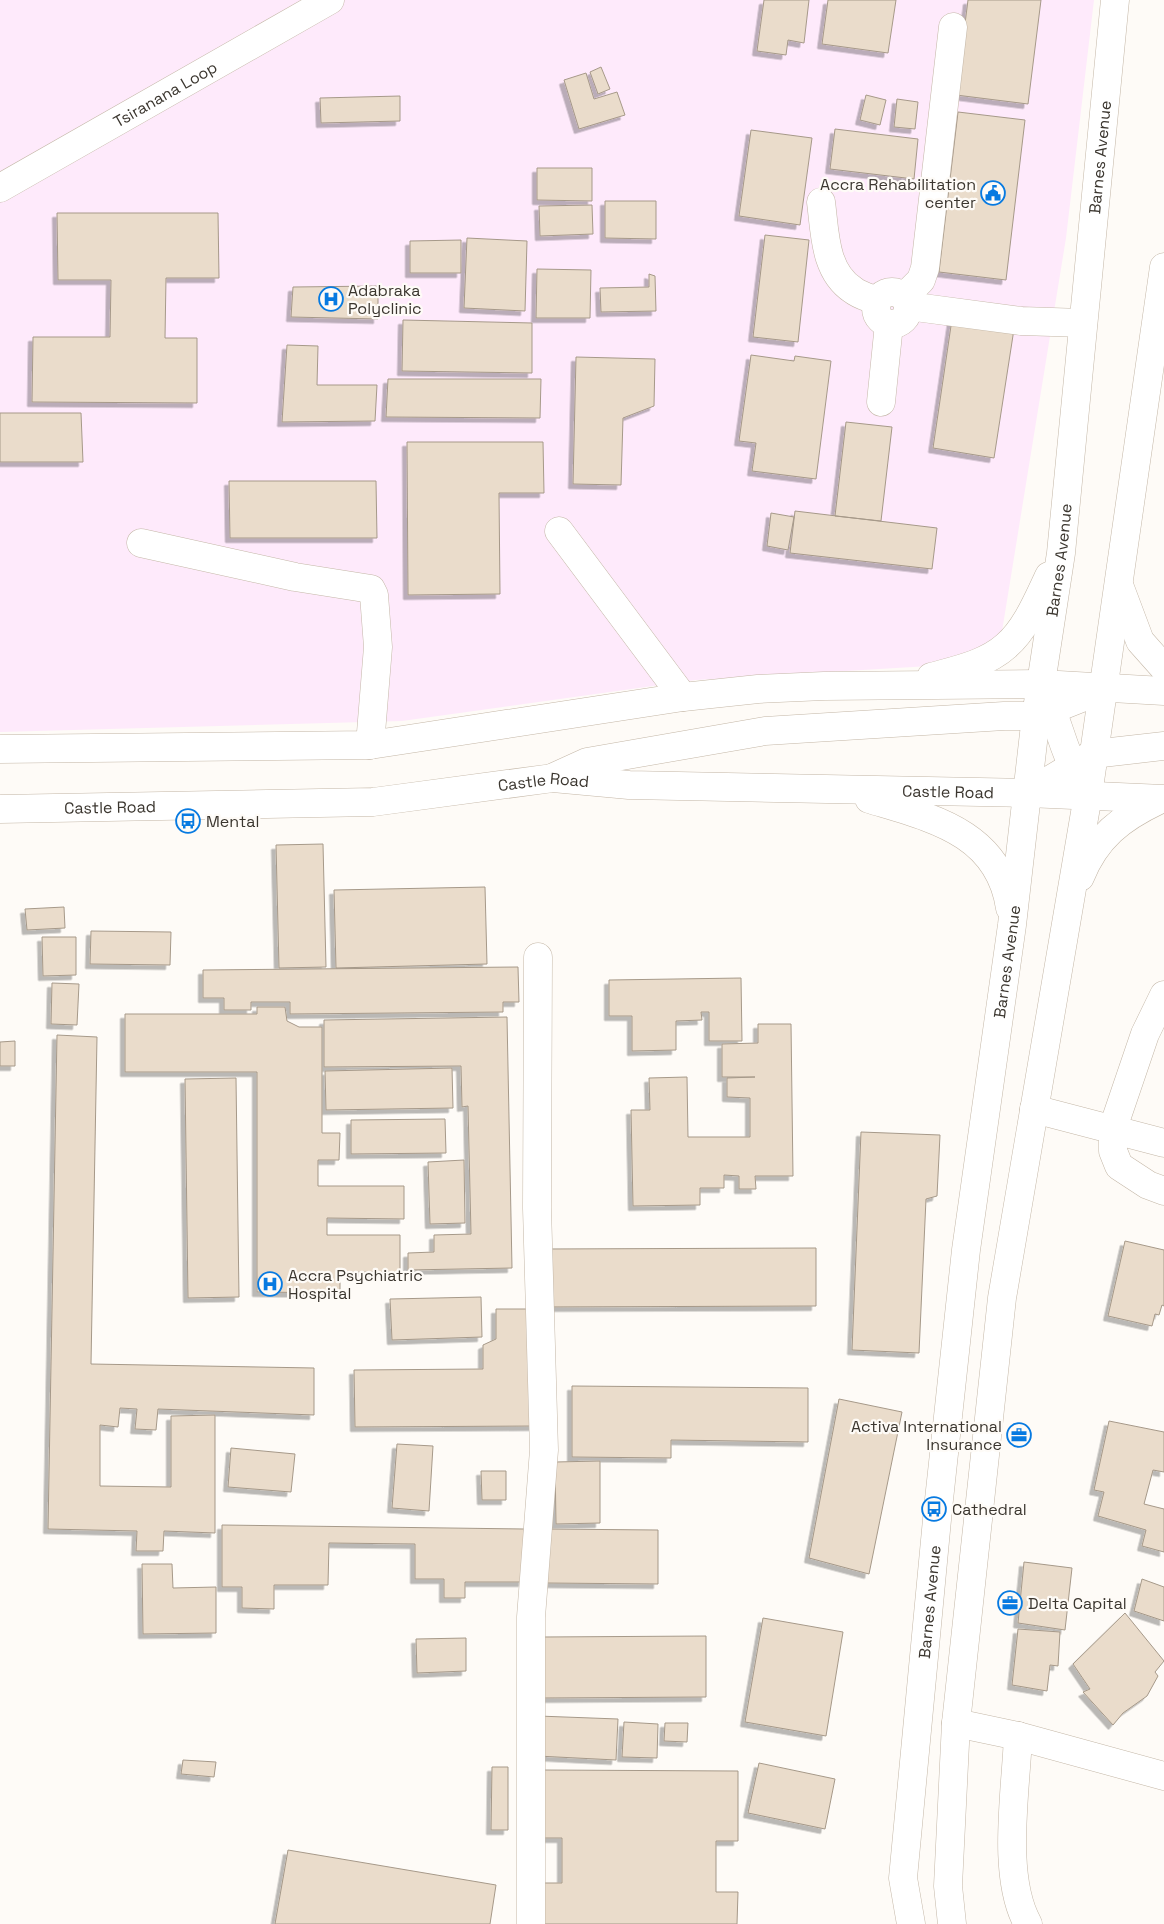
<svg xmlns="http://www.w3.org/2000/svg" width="1164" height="1924" viewBox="0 0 1164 1924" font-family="'Space Grotesk',sans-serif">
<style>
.commercial{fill:#feeafb}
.building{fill:#eadccb;stroke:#a69989;filter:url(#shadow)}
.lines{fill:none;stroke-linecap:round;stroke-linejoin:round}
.minor-casing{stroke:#c4b7a7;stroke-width:29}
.major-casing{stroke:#c4b7a7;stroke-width:29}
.minor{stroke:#fff;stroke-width:28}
.major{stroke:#fff;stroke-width:28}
.labels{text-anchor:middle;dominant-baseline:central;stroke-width:4.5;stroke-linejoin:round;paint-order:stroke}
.street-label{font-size:16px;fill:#3b362f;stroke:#fefbf7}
.poi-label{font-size:16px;fill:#3b362f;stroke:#fefbf7;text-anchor:start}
</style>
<defs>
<filter id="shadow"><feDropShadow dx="-4.5" dy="4.5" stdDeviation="0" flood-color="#0004"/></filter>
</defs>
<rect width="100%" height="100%" fill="#fefbf7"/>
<path class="commercial" d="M 0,0 L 1094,0 L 1066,238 L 997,662 L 696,680 L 402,721 L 0,732 Z"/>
<path class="building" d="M 764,0 L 809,0 L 804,43 L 788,40 L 786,55 L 757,51 Z
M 828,0 L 896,0 L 888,53 L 822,44 Z
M 968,0 L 1041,0 L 1028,104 L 956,95 Z
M 601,67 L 610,89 L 598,94 L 590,72 Z
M 586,73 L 594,99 L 617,92 L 625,115 L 579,129 L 564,80 Z
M 866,95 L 886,100 L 880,125 L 860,120 Z
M 400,96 L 400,121 L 321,123 L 320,98 Z
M 897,99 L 918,102 L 915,129 L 894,127 Z
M 958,112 L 1025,120 L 1006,280 L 939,272 Z
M 835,129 L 918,139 L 914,179 L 830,169 Z
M 751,130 L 812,138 L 800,225 L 739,216 Z
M 537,168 L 592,168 L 592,201 L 537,200 Z
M 605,201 L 656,201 L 656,239 L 605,238 Z
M 592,205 L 593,234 L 540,236 L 539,206 Z
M 57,213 L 218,213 L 219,278 L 166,278 L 165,338 L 197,338 L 197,403 L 32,402 L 33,337 L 110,337 L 111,280 L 58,280 Z
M 765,235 L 809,240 L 798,342 L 753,337 Z
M 467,238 L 527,241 L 525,311 L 464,308 Z
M 461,240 L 461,273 L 410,273 L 410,241 Z
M 537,269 L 591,270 L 590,318 L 536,318 Z
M 649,274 L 655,276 L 656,311 L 601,312 L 600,288 L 649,287 Z
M 378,286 L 378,319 L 291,317 L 293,287 Z
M 952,319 L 1014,329 L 994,458 L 933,448 Z
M 403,320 L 532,323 L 532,373 L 402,371 Z
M 287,345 L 318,346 L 317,385 L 377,385 L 375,421 L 282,422 Z
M 751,355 L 794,361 L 795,356 L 831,361 L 816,479 L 752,471 L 756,443 L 739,441 Z
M 576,357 L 655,359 L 654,406 L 623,418 L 621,485 L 573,484 Z
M 388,379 L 541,379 L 540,418 L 386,417 Z
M 0,413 L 81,413 L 83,462 L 0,462 Z
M 846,422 L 892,427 L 881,521 L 835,516 Z
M 407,442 L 543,442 L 544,493 L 499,493 L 500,594 L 408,595 Z
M 229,481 L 376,481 L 377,538 L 230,538 Z
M 795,511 L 937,528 L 932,569 L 790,553 Z
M 771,513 L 794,517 L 788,550 L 767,546 Z
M 323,844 L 326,967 L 279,968 L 276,845 Z
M 485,887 L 487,964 L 336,968 L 334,890 Z
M 64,907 L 65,928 L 27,930 L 25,909 Z
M 91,931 L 171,932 L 170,965 L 90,964 Z
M 42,937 L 76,937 L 76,975 L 43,976 Z
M 518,967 L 519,1002 L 503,1002 L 503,1012 L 290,1014 L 290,1002 L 251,1002 L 251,1010 L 224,1010 L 224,998 L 203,998 L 203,970 Z
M 741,978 L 742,1041 L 709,1041 L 709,1012 L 701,1012 L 702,1020 L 676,1021 L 676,1050 L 632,1051 L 632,1016 L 609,1016 L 609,980 Z
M 52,983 L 79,984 L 77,1025 L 51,1024 Z
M 257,1007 L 285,1007 L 287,1021 L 299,1027 L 322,1027 L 322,1133 L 340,1133 L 339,1160 L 318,1160 L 318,1186 L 404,1186 L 404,1219 L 327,1218 L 327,1235 L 400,1235 L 400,1272 L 340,1272 L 340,1293 L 257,1292 L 257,1072 L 125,1072 L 125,1014 L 257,1014 Z
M 507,1017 L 512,1268 L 408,1270 L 408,1253 L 434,1252 L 434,1235 L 471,1234 L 468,1106 L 462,1107 L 461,1066 L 324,1067 L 324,1020 Z
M 758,1024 L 791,1024 L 793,1176 L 755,1176 L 756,1189 L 739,1189 L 739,1176 L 724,1175 L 724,1188 L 700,1188 L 700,1205 L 633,1206 L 631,1110 L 650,1110 L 649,1078 L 687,1077 L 688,1137 L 750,1137 L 750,1098 L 727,1097 L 727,1078 L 755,1077 L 722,1077 L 722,1044 L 758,1043 Z
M 57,1035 L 97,1037 L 91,1364 L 314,1368 L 314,1415 L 158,1409 L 156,1430 L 135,1429 L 137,1409 L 120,1408 L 118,1427 L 100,1425 L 100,1486 L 171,1487 L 171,1416 L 215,1415 L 215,1533 L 164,1531 L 163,1551 L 136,1551 L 137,1531 L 48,1529 Z
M 15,1041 L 15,1066 L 0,1066 L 0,1042 Z
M 452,1068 L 453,1108 L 326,1110 L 325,1071 Z
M 236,1078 L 239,1297 L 188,1298 L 185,1079 Z
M 445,1119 L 446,1153 L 351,1154 L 351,1120 Z
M 861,1132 L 940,1135 L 937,1196 L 926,1199 L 919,1353 L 852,1350 Z
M 464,1160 L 465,1223 L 430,1224 L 428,1162 Z
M 1125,1241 L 1164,1250 L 1164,1306 L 1162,1305 L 1159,1315 L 1155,1314 L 1152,1326 L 1108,1316 Z
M 816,1248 L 816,1306 L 543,1307 L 542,1249 Z
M 481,1297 L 482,1337 L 392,1340 L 390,1299 Z
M 496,1309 L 535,1309 L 536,1426 L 355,1427 L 354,1370 L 483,1369 L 483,1345 L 496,1339 Z
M 572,1386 L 808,1388 L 808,1442 L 671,1440 L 671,1458 L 572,1457 Z
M 839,1399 L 902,1412 L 869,1574 L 809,1558 Z
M 1109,1421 L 1164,1432 L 1164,1472 L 1153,1470 L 1144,1504 L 1164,1509 L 1164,1552 L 1142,1546 L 1146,1530 L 1098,1516 L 1104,1492 L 1094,1490 Z
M 397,1444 L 433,1446 L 429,1511 L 392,1508 Z
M 231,1448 L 295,1454 L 291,1492 L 228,1487 Z
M 600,1461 L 600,1523 L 556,1524 L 555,1462 Z
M 481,1471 L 506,1471 L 506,1500 L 482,1500 Z
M 222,1525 L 524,1529 L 523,1582 L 465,1582 L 465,1598 L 444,1598 L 444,1579 L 415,1579 L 415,1544 L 329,1543 L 328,1585 L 274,1585 L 274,1609 L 242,1608 L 242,1587 L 222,1587 Z
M 547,1529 L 658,1530 L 658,1584 L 546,1583 Z
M 1024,1562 L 1072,1568 L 1065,1630 L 1018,1623 Z
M 142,1564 L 172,1564 L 173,1588 L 216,1587 L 216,1633 L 143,1634 Z
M 1142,1579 L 1164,1587 L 1164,1621 L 1134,1611 Z
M 1125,1613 L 1164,1661 L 1155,1672 L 1158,1676 L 1147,1696 L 1123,1713 L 1113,1725 L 1083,1692 L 1090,1689 L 1073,1664 Z
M 763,1618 L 843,1632 L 826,1736 L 745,1722 Z
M 1018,1629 L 1060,1632 L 1058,1666 L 1050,1665 L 1047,1691 L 1012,1685 Z
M 706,1636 L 706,1697 L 543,1698 L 542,1637 Z
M 466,1638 L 466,1671 L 417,1673 L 416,1639 Z
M 538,1716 L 618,1719 L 616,1760 L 537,1756 Z
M 624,1722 L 658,1724 L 657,1758 L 622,1757 Z
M 665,1723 L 688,1723 L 687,1742 L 664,1741 Z
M 183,1760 L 216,1762 L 214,1777 L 181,1774 Z
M 759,1763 L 835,1779 L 825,1829 L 748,1813 Z
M 492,1767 L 508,1767 L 508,1830 L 491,1830 Z
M 543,1770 L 738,1771 L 738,1841 L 716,1841 L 716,1892 L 738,1892 L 737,1924 L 542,1924 L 542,1883 L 562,1883 L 562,1838 L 542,1838 Z
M 288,1850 L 496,1885 L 490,1924 L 275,1924 Z"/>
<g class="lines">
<g class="minor-casing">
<g id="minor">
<path id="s1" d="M 0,188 L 330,0"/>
<path d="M 821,202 C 825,232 824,271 853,290 C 859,295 870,298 877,301"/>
<circle cx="892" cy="308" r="16"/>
<path d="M 904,297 L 921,280 L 925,268 L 953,27"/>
<path d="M 908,306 L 1021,321 L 1083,323"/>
<path d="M 881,402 L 889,324"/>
<path d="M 559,531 L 683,697"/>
<path d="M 141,543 L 295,577 L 371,589 L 374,595 L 378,647 L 370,745"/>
<path d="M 1164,995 L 1145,1034 L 1113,1128 L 1113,1151 L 1119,1166 L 1148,1185 L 1164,1191"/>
<path d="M 1034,1109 L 1164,1143"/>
<path d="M 956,1723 L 1018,1736 L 1164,1776"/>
<path d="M 1018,1736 C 1016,1791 1001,1876 1028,1924"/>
<path d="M 531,1924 L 531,1617 L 544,1450 L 537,1208 L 538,957"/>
</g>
</g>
<g class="major-casing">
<g id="major">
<path d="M 1119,585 L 1140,641 L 1164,668"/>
<path d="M 931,677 C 956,670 986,664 1006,646 C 1026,629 1038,599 1049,576"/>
<path d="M 1046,696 C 1059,723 1064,754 1080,781"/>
<path d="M 0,749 L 370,745 L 683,697 L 758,689 L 824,686 L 1041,684 L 1164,691"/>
<path d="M 554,777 L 587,762 L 765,731 L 1004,716 L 1036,716 L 1099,691"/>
<path d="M 1028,793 L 1093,754 L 1164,746"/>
<path d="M 869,799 C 931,818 999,832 1010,908"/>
<path id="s2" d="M 0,809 L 373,802 L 553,778 L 629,785 L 1028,793 L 1164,799"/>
<path d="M 1080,877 C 1096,837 1121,818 1159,800"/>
<path id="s3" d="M 911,1924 L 903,1878 L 938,1509 L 966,1250 L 1012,925 L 1036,716 L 1061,553 L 1115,0"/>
<path d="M 952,1924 L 948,1886 L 956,1723 L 1002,1298 L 1088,795 L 1164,267"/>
</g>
</g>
<use href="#minor" class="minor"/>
<use href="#major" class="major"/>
</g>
<defs>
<g id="civic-ring" transform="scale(1.25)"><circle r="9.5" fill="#fefbf7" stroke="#077ae1" stroke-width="1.5"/><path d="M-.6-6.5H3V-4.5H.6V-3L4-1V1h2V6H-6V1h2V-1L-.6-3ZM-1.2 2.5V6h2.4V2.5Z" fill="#077ae1"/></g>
<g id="hospital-ring" transform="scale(1.25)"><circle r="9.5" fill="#fefbf7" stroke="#077ae1" stroke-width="1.5"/><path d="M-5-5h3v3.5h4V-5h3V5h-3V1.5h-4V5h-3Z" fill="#077ae1"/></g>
<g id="bus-ring" transform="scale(1.25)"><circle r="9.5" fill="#fefbf7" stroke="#077ae1" stroke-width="1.5"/><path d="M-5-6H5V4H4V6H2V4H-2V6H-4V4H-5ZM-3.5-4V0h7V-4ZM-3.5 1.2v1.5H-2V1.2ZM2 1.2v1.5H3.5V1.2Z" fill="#077ae1"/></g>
<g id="office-ring" transform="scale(1.25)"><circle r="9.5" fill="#fefbf7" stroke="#077ae1" stroke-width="1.5"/><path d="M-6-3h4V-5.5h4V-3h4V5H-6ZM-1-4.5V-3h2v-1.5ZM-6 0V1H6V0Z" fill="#077ae1"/></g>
</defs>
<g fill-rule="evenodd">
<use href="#civic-ring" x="993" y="193"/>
<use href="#hospital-ring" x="331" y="299"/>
<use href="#bus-ring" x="188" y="821"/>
<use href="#hospital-ring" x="270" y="1284"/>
<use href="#office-ring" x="1019" y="1435"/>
<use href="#bus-ring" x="934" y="1509"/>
<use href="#office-ring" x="1010" y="1603"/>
</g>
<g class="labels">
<g class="street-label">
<text stroke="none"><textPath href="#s1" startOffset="190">Tsiranana Loop</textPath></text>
<text stroke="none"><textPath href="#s3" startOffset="1779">Barnes Avenue</textPath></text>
<text stroke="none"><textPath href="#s3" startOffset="1374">Barnes Avenue</textPath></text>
<text stroke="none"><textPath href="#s2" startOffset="545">Castle Road</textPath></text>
<text stroke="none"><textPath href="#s2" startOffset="950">Castle Road</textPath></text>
<text stroke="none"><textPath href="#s2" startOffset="110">Castle Road</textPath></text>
<text stroke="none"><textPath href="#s3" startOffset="969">Barnes Avenue</textPath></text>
<text stroke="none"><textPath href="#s3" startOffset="324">Barnes Avenue</textPath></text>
</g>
<g class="poi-label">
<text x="976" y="184" text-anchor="end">Accra Rehabilitation<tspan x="976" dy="18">center</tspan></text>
<text x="348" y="290">Adabraka<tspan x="348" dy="18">Polyclinic</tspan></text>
<text x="206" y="821">Mental</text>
<text x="288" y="1275">Accra Psychiatric<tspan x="288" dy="18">Hospital</tspan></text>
<text x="1002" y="1426" text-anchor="end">Activa International<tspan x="1002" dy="18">Insurance</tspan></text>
<text x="952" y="1509">Cathedral</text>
<text x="1028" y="1603">Delta Capital</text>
</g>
</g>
</svg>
